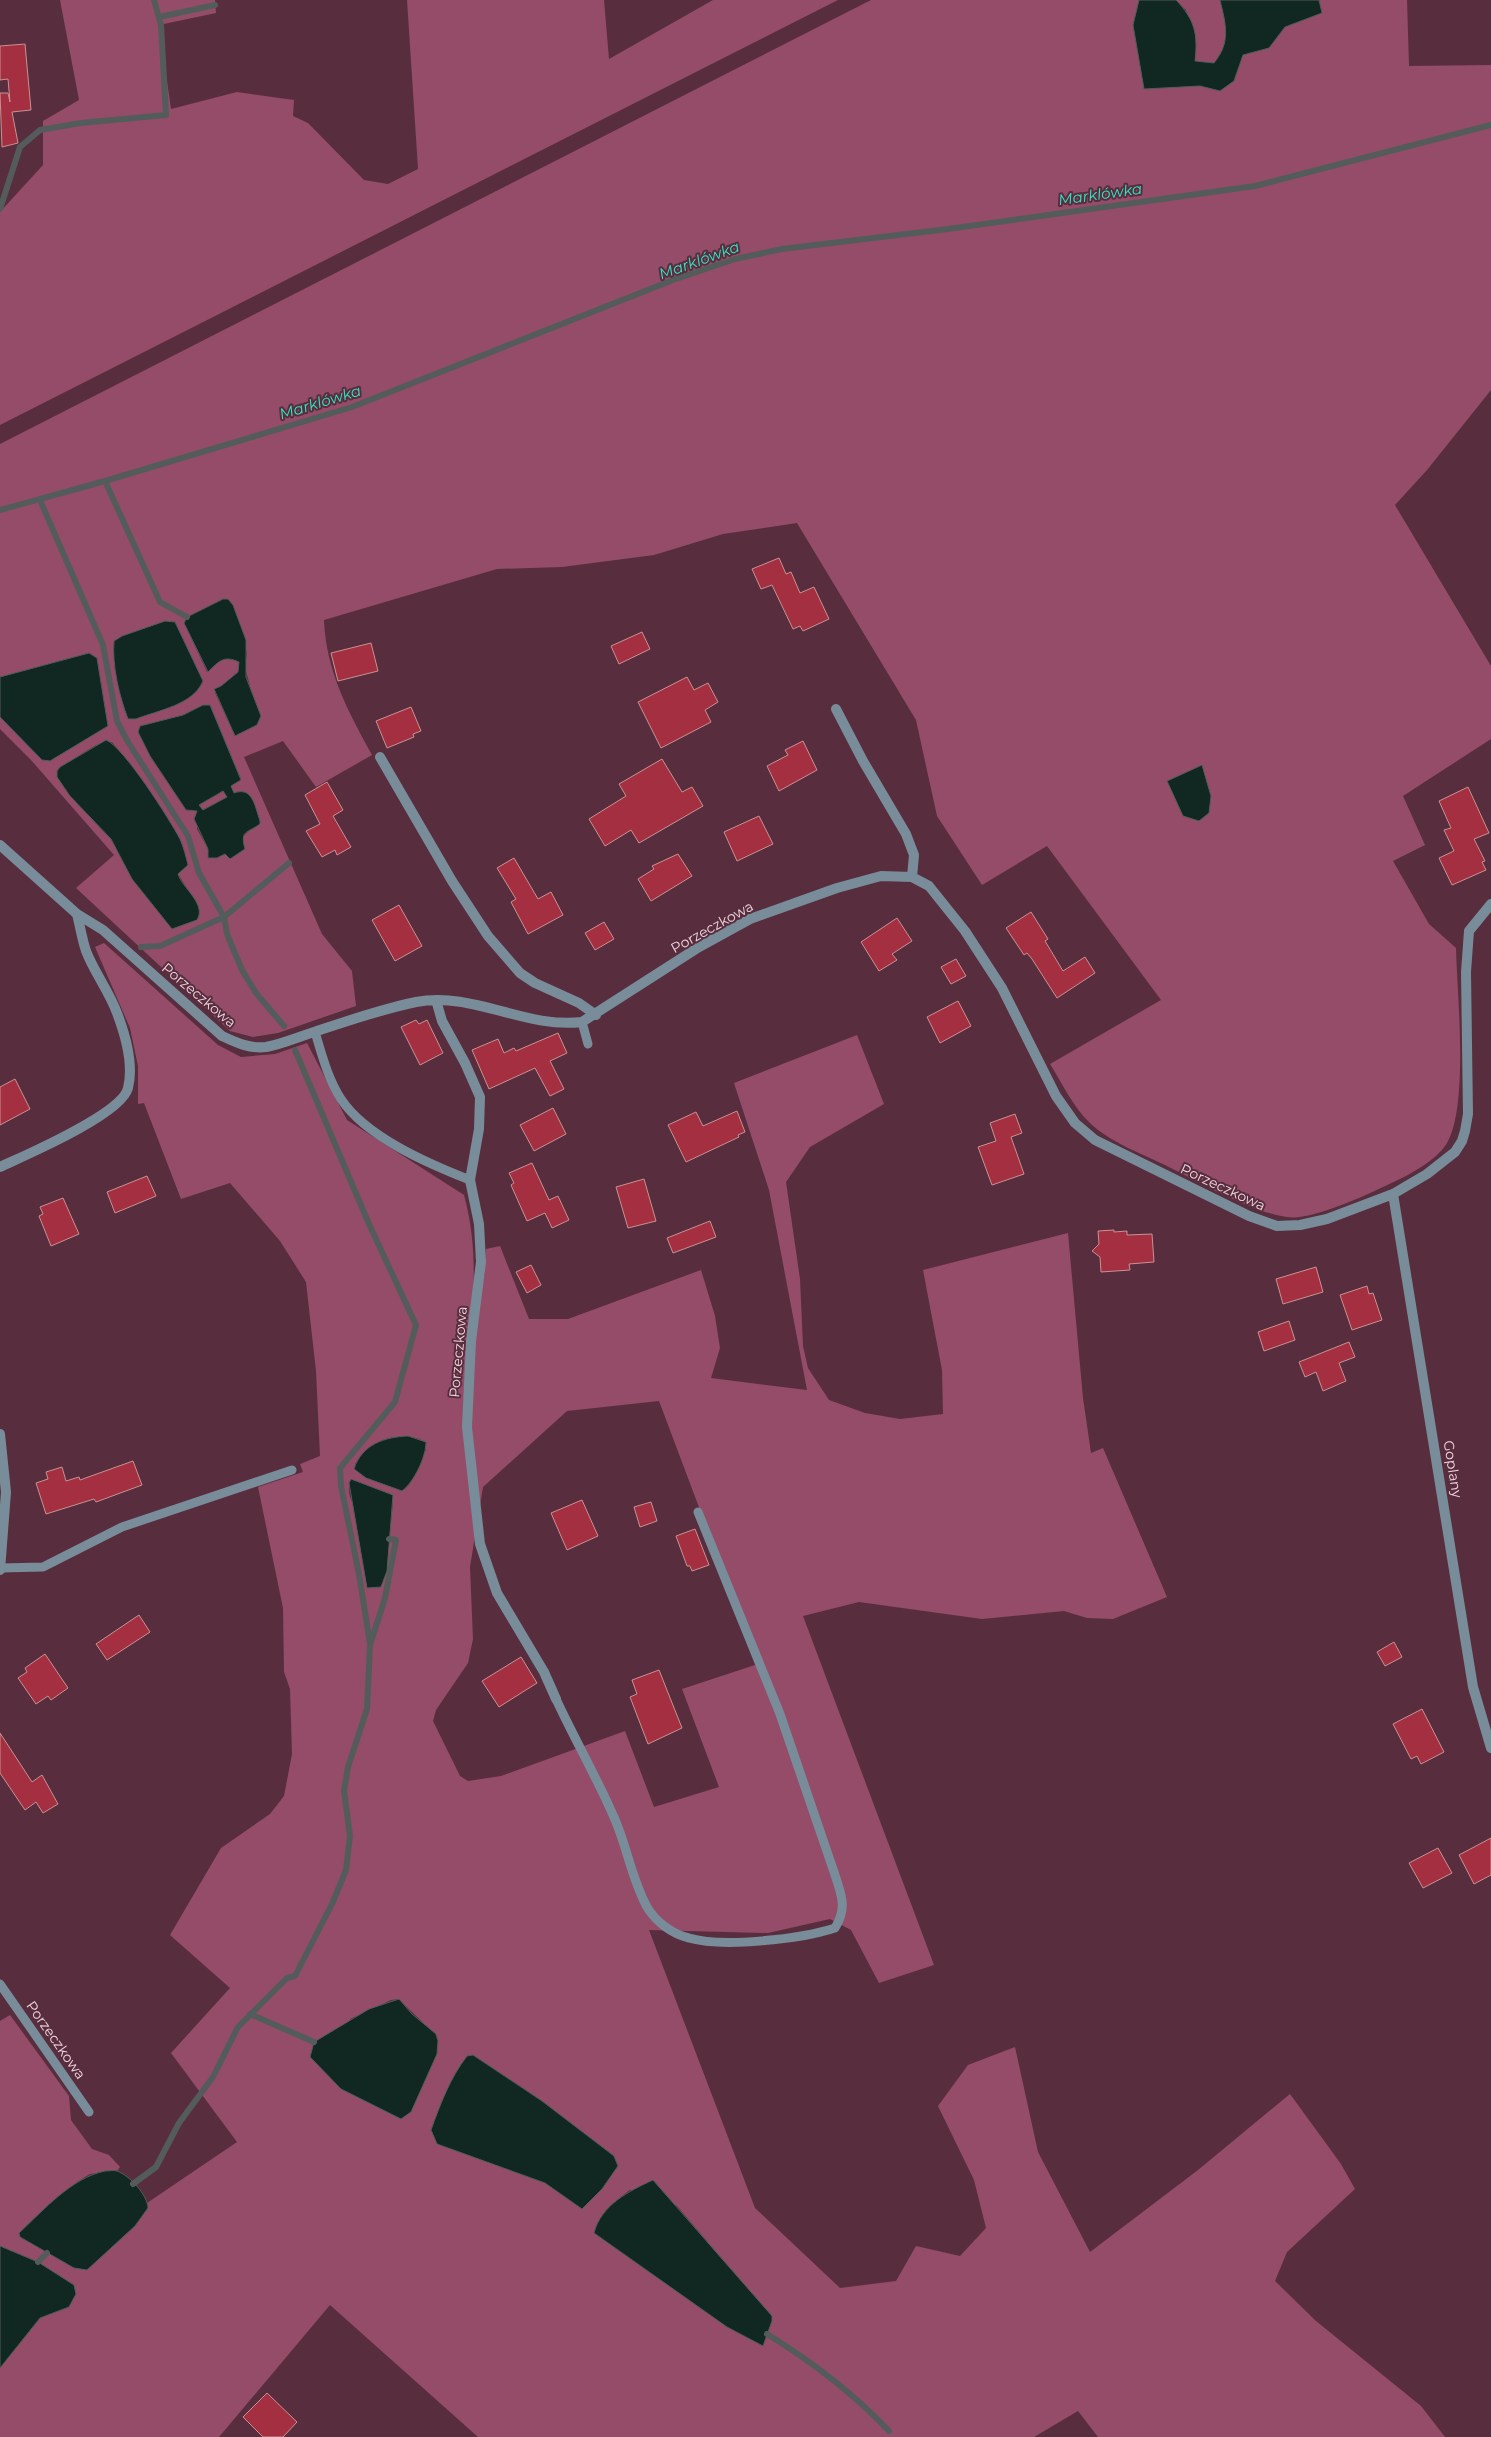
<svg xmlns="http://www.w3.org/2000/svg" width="1491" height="2437" viewBox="0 0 1491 2437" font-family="Montserrat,sans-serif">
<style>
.green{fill:#954c68;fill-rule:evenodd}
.water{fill:#102722;stroke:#545c5b;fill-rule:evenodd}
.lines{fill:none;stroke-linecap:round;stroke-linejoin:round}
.stream{stroke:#545c5b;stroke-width:6}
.building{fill:#a42f40;stroke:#c89294}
.lane{stroke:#798c99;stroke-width:9}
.street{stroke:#798c99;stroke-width:10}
.labels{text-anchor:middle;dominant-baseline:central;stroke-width:4;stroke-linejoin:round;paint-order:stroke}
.street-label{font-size:14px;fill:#f2d6df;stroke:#582e3e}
.water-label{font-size:15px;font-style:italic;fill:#31e6c6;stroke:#582e3e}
</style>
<rect width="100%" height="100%" fill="#582e3e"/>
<path class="green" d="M 60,0 L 215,0 L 216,13 L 159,25 L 171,109 L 237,92 L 294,100 L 293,116 L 308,123 L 364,180 L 388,184 L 418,169 L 407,0 L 604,0 L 609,59 L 713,0 L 838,0 L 0,425 L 0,212 L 43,165 L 43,121 L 79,100 Z
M 871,0 L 1139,0 L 1133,25 L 1144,89 L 1234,81 L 1243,55 L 1269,48 L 1285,27 L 1322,13 L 1319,0 L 1407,0 L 1409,66 L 1491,65 L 1491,390 L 1427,470 L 1395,505 L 1491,666 L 1491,739 L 1403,796 L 1425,845 L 1393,861 L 1429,924 L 1456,948 C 1457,993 1469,1106 1447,1143 C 1436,1162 1403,1178 1383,1187 C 1362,1197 1309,1221 1287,1217 C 1250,1212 1200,1182 1165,1165 C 1142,1154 1108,1141 1090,1123 C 1073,1107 1062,1083 1050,1064 L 1161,1000 L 1047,846 L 982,885 L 937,816 L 916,720 L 797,523 L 723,534 L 654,555 L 562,567 L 497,569 L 324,620 C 326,671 348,711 372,755 L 316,787 L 283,741 L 244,757 L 322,934 L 352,971 L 356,1006 L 278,1033 L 253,1037 L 230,1031 L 76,888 L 114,855 L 31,760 L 0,729 L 0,717 L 11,728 L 91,736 L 108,726 L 97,658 L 89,653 L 0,677 L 0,444 ZM 223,599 L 228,599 L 233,605 L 247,653 L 245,667 L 251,690 L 235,736 L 215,693 L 238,672 L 239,662 C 224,655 219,661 207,672 L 184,623 L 187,617 ZM 175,622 L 203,681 L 128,718 C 119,695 112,665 114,641 L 122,636 ZM 203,705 L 210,705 L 241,779 L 231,786 L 233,791 L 257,813 L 260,820 L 225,854 L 217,858 L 208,849 L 197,829 L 197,811 L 186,810 L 150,756 L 138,732 L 140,726 L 183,715 ZM 112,742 L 158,803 L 180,840 L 182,868 L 178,874 L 190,893 L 172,929 L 132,879 L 111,839 L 70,796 L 57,777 L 57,771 L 60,767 L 96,745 Z
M 1176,0 L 1220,0 L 1225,21 L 1225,48 L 1214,63 L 1195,61 L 1186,10 Z
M 224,791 L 227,797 L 202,810 L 199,805 Z
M 104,943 L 218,1045 L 241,1057 L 275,1054 L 307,1043 L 347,1120 L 464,1195 C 476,1240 474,1272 473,1318 L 484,1278 L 486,1249 L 500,1246 L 529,1319 L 568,1319 L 701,1270 L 715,1316 L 720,1348 L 711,1378 L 807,1390 L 769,1190 L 734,1083 L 857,1035 L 884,1104 L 810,1147 L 786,1182 L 800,1279 L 803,1346 L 808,1368 L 829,1400 L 865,1413 L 900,1419 L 943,1414 L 942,1370 L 923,1270 L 1068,1233 L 1083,1398 L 1091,1453 L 1103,1448 L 1167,1597 L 1113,1619 L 1087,1618 L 1064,1611 L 982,1619 L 859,1602 L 803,1616 L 934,1965 L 879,1983 L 851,1930 L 830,1919 L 768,1933 L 649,1930 L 755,2208 L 840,2288 L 896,2281 L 916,2246 L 960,2256 L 986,2228 L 974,2180 L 938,2106 L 968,2065 L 1015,2047 L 1038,2152 L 1090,2252 L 1198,2170 L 1290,2094 L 1341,2164 L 1355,2189 L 1287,2252 L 1275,2281 L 1316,2321 L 1421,2406 L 1445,2437 L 1098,2437 L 1078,2411 L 1034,2437 L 478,2437 L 330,2305 L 219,2437 L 0,2437 L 0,2368 L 40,2318 L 69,2307 L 74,2285 L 38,2262 L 0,2246 L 0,2021 L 10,2015 L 69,2096 L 71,2120 L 92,2149 L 109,2155 L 120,2167 L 117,2171 L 90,2174 L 77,2182 L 19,2233 L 20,2237 L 74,2268 L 148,2208 L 147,2203 L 237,2142 L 171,2053 L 230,1988 L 170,1935 L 221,1848 L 270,1814 L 284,1796 L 292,1754 L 290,1689 L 284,1672 L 283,1608 L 258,1487 L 303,1472 L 300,1464 L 320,1456 L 316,1371 L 306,1282 L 280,1241 L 230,1183 L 181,1199 L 144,1103 L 138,1104 L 138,1066 L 130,1028 L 95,947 ZM 659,1401 L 758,1664 L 682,1689 L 719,1787 L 654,1807 L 625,1731 L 501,1776 L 468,1781 L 460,1776 L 433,1721 L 436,1710 L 468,1663 L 473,1639 L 470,1567 L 483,1487 L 567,1411 ZM 408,1436 L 420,1439 L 426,1450 L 409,1485 L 402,1491 L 355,1464 C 371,1443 381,1437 408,1436 ZM 351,1479 L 393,1503 L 389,1539 C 373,1524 340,1504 351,1479 ZM 399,1999 C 408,2009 435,2032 438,2041 L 411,2112 L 350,2019 L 391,2000 ZM 473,2055 L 542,2101 L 614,2156 L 582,2208 L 545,2183 L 438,2144 L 441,2103 L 467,2056 ZM 630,2190 L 677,2206 L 706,2240 L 767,2334 L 763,2346 L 727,2327 L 594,2233 C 598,2215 615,2201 630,2190 Z"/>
<path class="water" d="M 1139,0 L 1176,0 C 1195,20 1198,34 1195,61 L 1214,63 C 1231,42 1226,25 1220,0 L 1319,0 L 1322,13 L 1285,27 L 1269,48 L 1243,55 L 1234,81 L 1220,91 L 1200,86 L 1144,89 L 1133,25 Z
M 223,599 L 228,599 L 233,605 L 246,640 L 246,677 L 261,716 L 257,725 L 235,736 L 214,689 L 221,686 L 238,672 L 239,662 C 224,655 219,661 208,672 L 184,623 L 187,617 Z
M 165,621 L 175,622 L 203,681 C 193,705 159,710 136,719 L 128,719 C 119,695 112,666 114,641 L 122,636 Z
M 89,653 L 97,658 L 108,726 L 50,761 L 42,760 L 0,717 L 0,677 Z
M 203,705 L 210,705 L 241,780 L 231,786 L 234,793 C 253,786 255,807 260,821 L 260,824 C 246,834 240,830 245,849 L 230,859 L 225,854 L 217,858 L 208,858 L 208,849 L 194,819 L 197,811 L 186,810 L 150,756 L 138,732 L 140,726 L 183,715 ZM 223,791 L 227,797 L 203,810 L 199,805 Z
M 106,740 C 123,746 170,820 180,839 C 184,848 186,857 188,865 L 178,874 C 182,888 207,904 197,920 L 172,929 L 132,879 L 111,839 L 70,796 L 57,777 L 57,771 L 60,767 Z
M 1202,765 L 1211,796 L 1209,813 L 1199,821 L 1183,816 L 1167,781 Z
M 408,1436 L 426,1442 C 426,1457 414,1482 402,1491 L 366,1478 L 354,1469 C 362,1444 385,1437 408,1436 Z
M 351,1479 L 393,1495 L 387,1571 L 381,1587 L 367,1588 L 349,1483 Z
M 399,1999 L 412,2014 L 436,2034 L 438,2041 L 437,2054 L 411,2112 L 401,2119 L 341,2089 L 310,2057 L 314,2042 L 369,2009 Z
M 473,2055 L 542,2101 L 614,2156 L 618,2166 L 602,2189 L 582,2209 L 545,2183 L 437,2144 L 431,2130 C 440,2105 450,2078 467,2056 Z
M 105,2171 C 109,2171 114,2170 117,2171 C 130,2176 147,2194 148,2208 L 135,2226 L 87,2270 L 74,2268 L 20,2237 L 19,2233 C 44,2210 71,2178 105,2171 Z
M 653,2180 L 772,2316 L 772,2321 L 763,2346 L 727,2327 L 594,2233 C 601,2205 629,2191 653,2180 Z
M 0,2246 L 38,2262 L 74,2285 L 76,2294 L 69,2307 L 40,2318 L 0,2368 Z"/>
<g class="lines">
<path class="stream" d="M 159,17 L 215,5
M 0,209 L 20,147 L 40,130 L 81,123 L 166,115 L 161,25 L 154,0
M 105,481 L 160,602 L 187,617
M 40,500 L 103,645 L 117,721 L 128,742 L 188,836 L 199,873 L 224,917 L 227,934 L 242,970 L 256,993 L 284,1026
M 0,510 L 105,481 L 352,407 L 673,280 L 735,259 L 782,249 L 948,229 L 1255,186 L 1491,125
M 141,947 L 160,946 L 224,917 L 289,863
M 295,1050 L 369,1224 L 416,1325 L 395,1402 L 340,1468 L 341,1486 L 359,1574 L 370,1644
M 250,2014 L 314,2042
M 133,2184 L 156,2167 L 179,2123 L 213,2077 L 238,2027 L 287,1978 L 295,1976 L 332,1904 L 346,1870 L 350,1836 L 344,1791 L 348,1767 L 367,1709 L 370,1645 L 385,1598 L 396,1540 L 389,1539
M 38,2262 L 47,2253
M 767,2334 C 811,2361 853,2393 889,2431"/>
</g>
<path class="building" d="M 25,44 L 31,110 L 12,112 L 18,143 L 2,147 L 0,93 L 8,93 L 10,102 L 8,79 L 0,80 L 0,46 Z
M 779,558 L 786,574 L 791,572 L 800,593 L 814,587 L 829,619 L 803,631 L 800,626 L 793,629 L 772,585 L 761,589 L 752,569 Z
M 642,632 L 650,649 L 619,664 L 611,646 Z
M 371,643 L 378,671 L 338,681 L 331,653 Z
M 687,677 L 694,690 L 708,683 L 718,702 L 705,710 L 711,722 L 661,748 L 638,702 Z
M 411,707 L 421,731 L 413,734 L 414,737 L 387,748 L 376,721 Z
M 803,741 L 817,770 L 779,791 L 767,766 L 788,755 L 785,750 Z
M 662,759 L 682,792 L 692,787 L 703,806 L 639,843 L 631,830 L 605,846 L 589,819 L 626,796 L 619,784 Z
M 327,782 L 343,810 L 333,816 L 351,847 L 337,855 L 335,850 L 322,857 L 306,831 L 320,824 L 305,795 Z
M 1468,787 L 1489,833 L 1474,839 L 1485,861 L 1482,862 L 1486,870 L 1452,885 L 1439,858 L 1454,851 L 1444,830 L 1451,828 L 1439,801 Z
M 759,816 L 773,844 L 737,861 L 724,832 Z
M 678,854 L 692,876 L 651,901 L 638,879 L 654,869 L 652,866 Z
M 514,858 L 538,899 L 551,892 L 563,915 L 528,934 L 511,902 L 516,899 L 497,868 Z
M 399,905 L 422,946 L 395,961 L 372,920 Z
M 1031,912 L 1048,939 L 1045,941 L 1063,971 L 1085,957 L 1095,973 L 1057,998 L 1032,959 L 1027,953 L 1024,955 L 1006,928 Z
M 897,918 L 912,941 L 892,954 L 897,960 L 879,971 L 861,942 Z
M 604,922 L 614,939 L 595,950 L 585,933 Z
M 956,959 L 966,976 L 951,984 L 941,967 Z
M 958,1001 L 971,1026 L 940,1043 L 927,1017 Z
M 416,1020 L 419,1024 L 427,1020 L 443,1053 L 420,1065 L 401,1027 Z
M 558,1033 L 567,1053 L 550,1061 L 564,1089 L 550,1096 L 535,1068 L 489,1089 L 472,1050 L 498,1039 L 504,1053 L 514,1048 L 516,1051 Z
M 15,1079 L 30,1109 L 0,1125 L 0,1087 Z
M 553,1108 L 566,1134 L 534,1151 L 520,1125 Z
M 737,1111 L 745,1132 L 738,1135 L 739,1137 L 686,1162 L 668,1125 L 696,1112 L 703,1126 Z
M 1015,1114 L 1022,1133 L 1011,1137 L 1024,1174 L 992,1185 L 978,1147 L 996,1141 L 990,1123 Z
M 532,1163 L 549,1200 L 558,1196 L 569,1220 L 552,1228 L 545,1213 L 527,1221 L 511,1185 L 514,1183 L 509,1173 Z
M 147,1176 L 156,1196 L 115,1213 L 107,1192 Z
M 644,1179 L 656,1221 L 628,1228 L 616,1187 Z
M 63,1198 L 79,1234 L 51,1246 L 39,1216 L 43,1214 L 40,1207 Z
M 710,1221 L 716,1237 L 673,1253 L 667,1238 Z
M 1114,1230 L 1114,1232 L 1127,1231 L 1127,1235 L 1152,1234 L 1154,1262 L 1129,1264 L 1130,1270 L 1101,1272 L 1100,1257 L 1092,1251 L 1099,1244 L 1098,1231 Z
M 531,1265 L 541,1285 L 527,1293 L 516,1272 Z
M 1316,1267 L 1323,1292 L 1283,1304 L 1276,1279 Z
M 1367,1286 L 1369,1294 L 1373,1293 L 1382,1320 L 1352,1330 L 1340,1295 Z
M 1289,1321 L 1295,1340 L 1264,1351 L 1258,1332 Z
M 1349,1342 L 1355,1357 L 1339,1363 L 1346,1381 L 1323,1391 L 1316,1372 L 1305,1377 L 1299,1362 Z
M 133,1461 L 142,1485 L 96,1502 L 94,1499 L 46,1514 L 36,1483 L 48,1479 L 46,1472 L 62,1467 L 66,1481 L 79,1477 L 80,1480 Z
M 582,1500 L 598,1536 L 567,1550 L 551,1513 Z
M 651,1502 L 657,1521 L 640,1527 L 634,1507 Z
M 695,1529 L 709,1565 L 692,1571 L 690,1566 L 687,1566 L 676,1536 Z
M 139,1615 L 150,1632 L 107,1660 L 96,1644 Z
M 1394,1642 L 1402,1657 L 1385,1666 L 1377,1652 Z
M 45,1654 L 68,1688 L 51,1700 L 48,1696 L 36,1704 L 18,1678 L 27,1672 L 25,1668 Z
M 521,1657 L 537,1683 L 499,1707 L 482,1681 Z
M 659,1670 L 682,1728 L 648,1744 L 630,1697 L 637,1694 L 632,1680 Z
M 1422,1709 L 1444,1752 L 1421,1764 L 1417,1756 L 1411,1759 L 1393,1724 Z
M 0,1733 L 32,1782 L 42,1775 L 58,1804 L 43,1813 L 36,1802 L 25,1810 L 0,1773 Z
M 1491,1838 L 1491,1875 L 1474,1884 L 1459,1855 Z
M 1438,1848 L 1452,1873 L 1423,1888 L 1409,1863 Z
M 267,2393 L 297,2422 L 283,2437 L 263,2437 L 243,2417 Z"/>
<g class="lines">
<path class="lane" d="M 582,1022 L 588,1044
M 315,1032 C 322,1055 328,1079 341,1099 C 366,1137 429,1164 470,1180
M 0,1568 L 43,1567 L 122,1527 L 292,1470
M 556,1699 C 574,1738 596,1776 613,1815 C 627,1845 631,1878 647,1907 C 656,1922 672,1934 689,1938 C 723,1948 801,1939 835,1928 C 848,1907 841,1894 834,1872 L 780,1714 L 698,1512
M 0,1984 L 89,2112"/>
<path class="street" d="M 836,709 L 863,761 L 906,834 L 914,855 L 912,877
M 380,757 L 452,881 L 488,936 L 520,973 L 535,983 L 579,1003 L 596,1015
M 0,845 L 77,914 L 103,930 L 222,1036 C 237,1043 250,1049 266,1047 C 282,1044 298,1037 314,1032 C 347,1021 382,1009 416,1002 C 473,991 525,1029 582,1022 L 699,947 L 750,919 L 837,888 L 881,876 L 912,877 L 929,886 L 965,931 L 1002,988 L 1056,1096 L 1075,1123 L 1095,1140 L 1249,1216 L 1277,1226 L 1300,1225 L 1327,1219 L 1393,1194 L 1427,1174 L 1455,1152 L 1462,1141 L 1465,1131 L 1468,1114 L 1466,972 L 1469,931 L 1491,904
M 436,1000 L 442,1021 L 465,1063 L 480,1097 L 479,1129 L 470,1180 L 479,1224 L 481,1262 L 471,1341 L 467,1427 L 480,1544 L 497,1593 L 544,1672 L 556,1699
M 0,1167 C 26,1155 122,1114 128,1088 C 134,1064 125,1034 117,1013 C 109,991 94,972 86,951 C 82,939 80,926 77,914
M 1393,1194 L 1473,1687 L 1491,1748
M 0,1434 L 6,1492 L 0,1570"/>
</g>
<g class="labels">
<g class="street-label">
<text transform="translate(712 927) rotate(-29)">Porzeczkowa</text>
<text transform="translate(199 995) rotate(40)">Porzeczkowa</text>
<text transform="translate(1223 1187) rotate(25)">Porzeczkowa</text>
<text transform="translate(458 1352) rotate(-85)">Porzeczkowa</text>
<text transform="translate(1453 1469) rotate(81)">Goplany</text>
<text transform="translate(56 2040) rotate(55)">Porzeczkowa</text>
</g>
<g class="water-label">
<text transform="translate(1100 194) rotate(-8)">Marklówka</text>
<text transform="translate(699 260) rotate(-20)">Marklówka</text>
<text transform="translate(320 402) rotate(-17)">Marklówka</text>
</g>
</g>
</svg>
